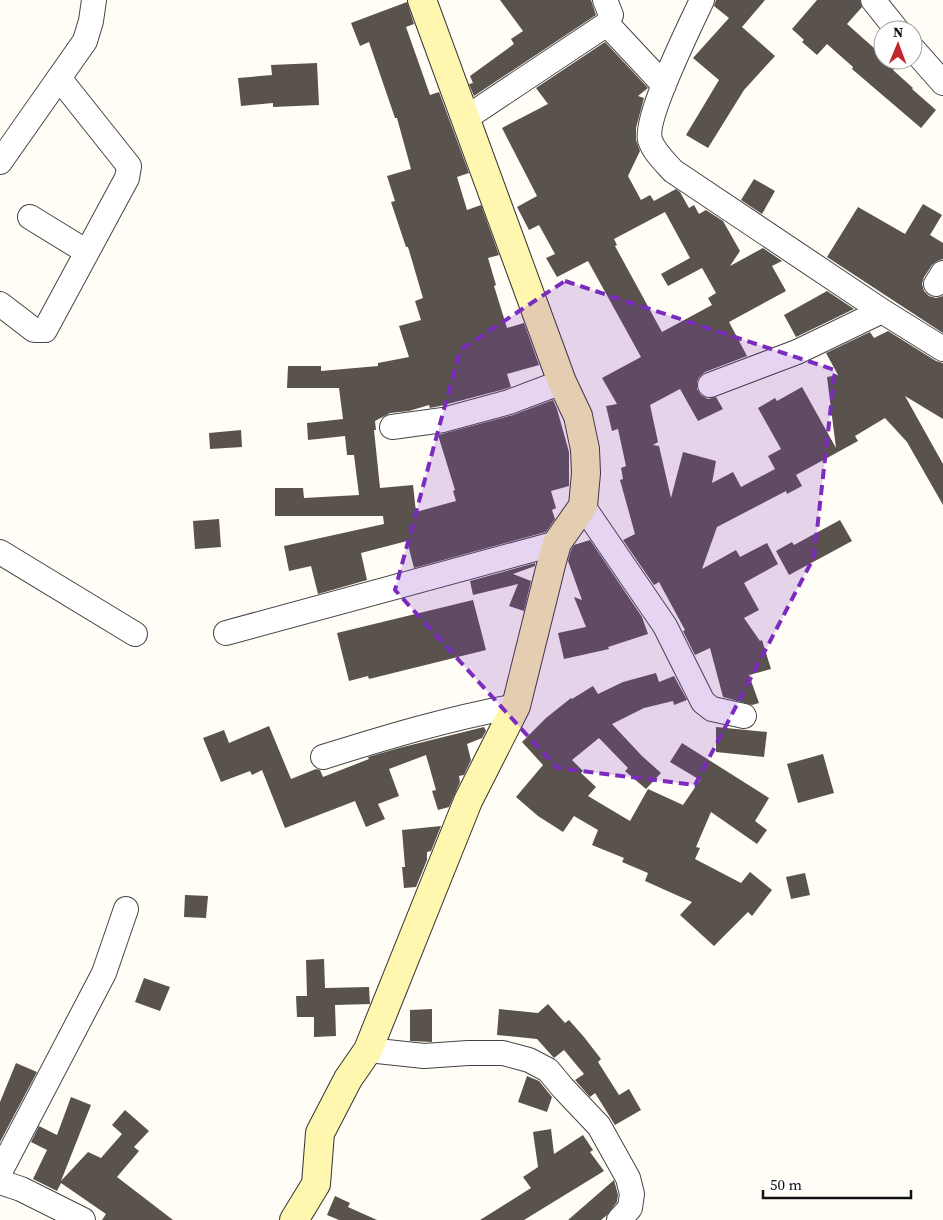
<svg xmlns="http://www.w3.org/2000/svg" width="943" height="1220" viewBox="0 0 943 1220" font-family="'Source Serif 4',serif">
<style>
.building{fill:#5a524d;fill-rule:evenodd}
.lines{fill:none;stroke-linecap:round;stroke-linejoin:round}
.street-casing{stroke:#444;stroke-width:26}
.secondary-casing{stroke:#333;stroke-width:30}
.street{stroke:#fff;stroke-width:24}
.secondary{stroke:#fff6b0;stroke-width:28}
.marked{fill:#7b2cbf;fill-opacity:0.2;stroke:#7b2cbf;stroke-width:4;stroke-dasharray:10 6;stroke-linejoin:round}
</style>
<rect width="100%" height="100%" fill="#fffdf5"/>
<path class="building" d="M 500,0 L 591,0 L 596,15 L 474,96 L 469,84 L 473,83 L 470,76 L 514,44 L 511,39 L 523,31 Z
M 716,0 L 765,0 L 742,27 L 775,56 L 744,90 L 708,148 L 686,135 L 719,80 L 693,58 L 729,18 L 714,6 Z
M 817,0 L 860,0 L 862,7 L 847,24 L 883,56 L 883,60 L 901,60 L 893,70 L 913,88 L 912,89 L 936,110 L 921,128 L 852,69 L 853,67 L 827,44 L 817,55 L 802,42 L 804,40 L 792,29 Z
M 407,2 L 414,24 L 406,27 L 430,95 L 439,92 L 469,173 L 457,177 L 467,210 L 481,205 L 499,255 L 488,258 L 496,285 L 494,286 L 507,328 L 524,323 L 539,365 L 507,374 L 511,387 L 505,389 L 440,406 L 430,408 L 429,405 L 409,411 L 390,413 L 375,421 L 376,430 L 374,430 L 380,488 L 413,485 L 416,512 L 456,501 L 453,491 L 455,490 L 438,435 L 513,415 L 553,400 L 557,409 L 569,452 L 569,486 L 551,491 L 556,508 L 552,510 L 555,519 L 546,532 L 414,568 L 407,541 L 361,553 L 367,580 L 318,594 L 311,566 L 289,571 L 284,546 L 384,524 L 383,516 L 275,516 L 275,488 L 303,488 L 304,498 L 359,495 L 354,455 L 347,455 L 345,436 L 308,440 L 307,423 L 343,419 L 339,388 L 287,388 L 288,366 L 321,366 L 321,371 L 378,366 L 378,363 L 409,357 L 399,326 L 421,320 L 415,301 L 423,298 L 408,247 L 406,247 L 391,202 L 395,201 L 387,176 L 411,169 L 397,118 L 395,118 L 369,42 L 360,46 L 351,23 Z
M 605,42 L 648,88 L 638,96 L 644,98 L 636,128 L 636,140 L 640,151 L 628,176 L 641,200 L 650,195 L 654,201 L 676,189 L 680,192 L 689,208 L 694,205 L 699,214 L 706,210 L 723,221 L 740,251 L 730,266 L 763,248 L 782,261 L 772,266 L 786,291 L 729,322 L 747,356 L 705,372 L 699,377 L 697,382 L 697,389 L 701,395 L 708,399 L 716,397 L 723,409 L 698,421 L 680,389 L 650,405 L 658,442 L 653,445 L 659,446 L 671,498 L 683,452 L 716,461 L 712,483 L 733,472 L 741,487 L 775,469 L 768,456 L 781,449 L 758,408 L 775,398 L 777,401 L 802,387 L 836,448 L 827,377 L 838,375 L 826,353 L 870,332 L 874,338 L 888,331 L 936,361 L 943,363 L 943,419 L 905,396 L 943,464 L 943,505 L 907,442 L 885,418 L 855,436 L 858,441 L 796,475 L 802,486 L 787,494 L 786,491 L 717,527 L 702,569 L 736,550 L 740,557 L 767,543 L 778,564 L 744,583 L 759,610 L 744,618 L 760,641 L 762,640 L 771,669 L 749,675 L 759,703 L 752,705 L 723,697 L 710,648 L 695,655 L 683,631 L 685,630 L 659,582 L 654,585 L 623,540 L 635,534 L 620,480 L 623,479 L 621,468 L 626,466 L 618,429 L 612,431 L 606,406 L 617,404 L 602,378 L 641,357 L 588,261 L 557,277 L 546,258 L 555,254 L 539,225 L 529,230 L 517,207 L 537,196 L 502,128 L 548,104 L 536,88 ZM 665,212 L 690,258 L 661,274 L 668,286 L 702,268 L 716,293 L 708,298 L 712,305 L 662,332 L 615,246 L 617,245 L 614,239 Z
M 317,63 L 319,105 L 273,107 L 273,103 L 241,106 L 238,78 L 272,75 L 271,65 Z
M 754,179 L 775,191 L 762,214 L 741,200 Z
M 923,204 L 942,215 L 930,235 L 943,243 L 943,259 L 937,261 L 932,265 L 924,277 L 922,284 L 924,291 L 929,296 L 936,298 L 943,296 L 943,333 L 827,257 L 858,207 L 905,234 Z
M 827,291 L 854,309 L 796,337 L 784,315 Z
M 241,430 L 242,447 L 210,449 L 209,433 Z
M 219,519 L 221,547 L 195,549 L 193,521 Z
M 840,520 L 852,541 L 789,575 L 776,551 L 792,542 L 794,545 Z
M 590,540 L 642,617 L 648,634 L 608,647 L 609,649 L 564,659 L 558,633 L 586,627 L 574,597 L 582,600 L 568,561 L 571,550 L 574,545 Z
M 535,563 L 535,566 L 513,574 L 531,581 L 524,611 L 509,606 L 518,584 L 473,595 L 470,581 Z
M 473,600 L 486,650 L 369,679 L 368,676 L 349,681 L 337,633 Z
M 656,673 L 659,682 L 674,676 L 687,700 L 674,705 L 673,701 L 644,708 L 612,724 L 642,756 L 661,773 L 646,789 L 625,771 L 628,768 L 599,738 L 572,760 L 583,771 L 581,773 L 596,787 L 588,796 L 630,821 L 648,789 L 683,805 L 700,780 L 670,762 L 682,743 L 769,798 L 755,821 L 767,830 L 757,844 L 711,812 L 696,847 L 700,848 L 695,859 L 741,883 L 750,872 L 772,890 L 752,916 L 748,912 L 714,946 L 680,915 L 692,902 L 645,881 L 648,873 L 622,862 L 624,858 L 592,845 L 598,830 L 574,816 L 563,832 L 538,816 L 516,797 L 543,765 L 522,742 L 546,718 L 571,698 L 572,699 L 593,686 L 598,694 L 623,682 Z
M 269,726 L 291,779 L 316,769 L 320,770 L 323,777 L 369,759 L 368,757 L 399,748 L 484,727 L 486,731 L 482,738 L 467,744 L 471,760 L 464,775 L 459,776 L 460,782 L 449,807 L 438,810 L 432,791 L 436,790 L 426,755 L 389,769 L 399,796 L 378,804 L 385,819 L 366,827 L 355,801 L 285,828 L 262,770 L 252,775 L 250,771 L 221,782 L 203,738 L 224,730 L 229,743 Z
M 716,727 L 767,732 L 764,757 L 716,752 Z
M 823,754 L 834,793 L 798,803 L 787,764 Z
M 441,826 L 431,851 L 427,852 L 427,860 L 416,887 L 404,888 L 402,867 L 405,867 L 402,830 Z
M 805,873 L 810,895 L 791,899 L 786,877 Z
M 185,895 L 208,896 L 206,918 L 184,917 Z
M 324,959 L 325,988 L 369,987 L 370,1004 L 335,1005 L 336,1036 L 314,1037 L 314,1017 L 297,1017 L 296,996 L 307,996 L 306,960 Z
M 144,978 L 170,987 L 160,1011 L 135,1002 Z
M 548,1004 L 565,1023 L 569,1020 L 584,1037 L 601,1059 L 598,1062 L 619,1095 L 629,1089 L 641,1110 L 615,1125 L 595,1093 L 590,1097 L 575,1080 L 584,1074 L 564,1050 L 554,1058 L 537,1039 L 497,1035 L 499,1009 L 538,1013 Z
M 432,1009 L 432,1042 L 410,1041 L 410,1010 Z
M 16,1063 L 37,1072 L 0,1142 L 0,1102 Z
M 527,1076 L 539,1081 L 552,1097 L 547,1112 L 518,1102 Z
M 71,1097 L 91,1105 L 61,1181 L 88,1152 L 101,1158 L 122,1134 L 112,1125 L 125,1110 L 149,1131 L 134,1147 L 139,1151 L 117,1177 L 173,1220 L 102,1220 L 106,1214 L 61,1183 L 57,1191 L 33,1179 L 47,1150 L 31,1142 L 39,1126 L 57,1135 Z
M 551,1129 L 554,1154 L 583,1135 L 593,1150 L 590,1152 L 604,1171 L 524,1220 L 480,1220 L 531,1188 L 523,1177 L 538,1167 L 533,1132 Z
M 614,1180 L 618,1195 L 617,1202 L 606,1216 L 601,1220 L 568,1220 Z
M 335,1196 L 350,1203 L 348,1207 L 377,1220 L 339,1220 L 327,1215 Z"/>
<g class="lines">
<g class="street-casing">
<path id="street" d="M 702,0 C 691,24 644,118 650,140 C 654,152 665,162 673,171 L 882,311 L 943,349
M 873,0 L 897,30
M 607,24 L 664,85
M 913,49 L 943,83
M 466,118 L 607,24 L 611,15 L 605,0
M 0,162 L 85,41 L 91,21 L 94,0
M 30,217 L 87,252
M 936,284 L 943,273
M 0,304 L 34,330 L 45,330 L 127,178 L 129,166 L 59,78
M 710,385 L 797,352 L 882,311
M 392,427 L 443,420 L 509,402 L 562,382
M 583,506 L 665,626 L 703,702 L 712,709 L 744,716
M 0,552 L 135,634
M 226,633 L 557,543
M 323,757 C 387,737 450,718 516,706
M 368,1050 L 424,1056 L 468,1053 L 503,1053 L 529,1060 L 548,1070 L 563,1088 L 599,1126 L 628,1178 L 632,1194 L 630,1208 L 619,1220
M 0,1172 L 104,973 L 126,909
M 0,1182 L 21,1189 L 83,1220"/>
</g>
<g class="secondary-casing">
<path id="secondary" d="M 294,1220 L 316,1184 L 320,1133 L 348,1079 L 368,1050 L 468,801 L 516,706 L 552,561 L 557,543 L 583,506 L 586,473 L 585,449 L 578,416 L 562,382 L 422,0"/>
</g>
<use href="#street" class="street"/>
<use href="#secondary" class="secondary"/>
</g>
<path class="marked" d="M 565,281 L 835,370 L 814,557 L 695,785 L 557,768 L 395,590 L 460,350 Z"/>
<g transform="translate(898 45) rotate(1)"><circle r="24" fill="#ffffff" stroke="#a0a0a0"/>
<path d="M0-4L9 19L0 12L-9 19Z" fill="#c4262e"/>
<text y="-8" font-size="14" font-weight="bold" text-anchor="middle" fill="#111111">N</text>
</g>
<path d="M763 1190v8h148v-8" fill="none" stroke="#111111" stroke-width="2.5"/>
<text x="770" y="1190" font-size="15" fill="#111111" stroke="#ffffff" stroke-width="4" paint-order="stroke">50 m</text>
</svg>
